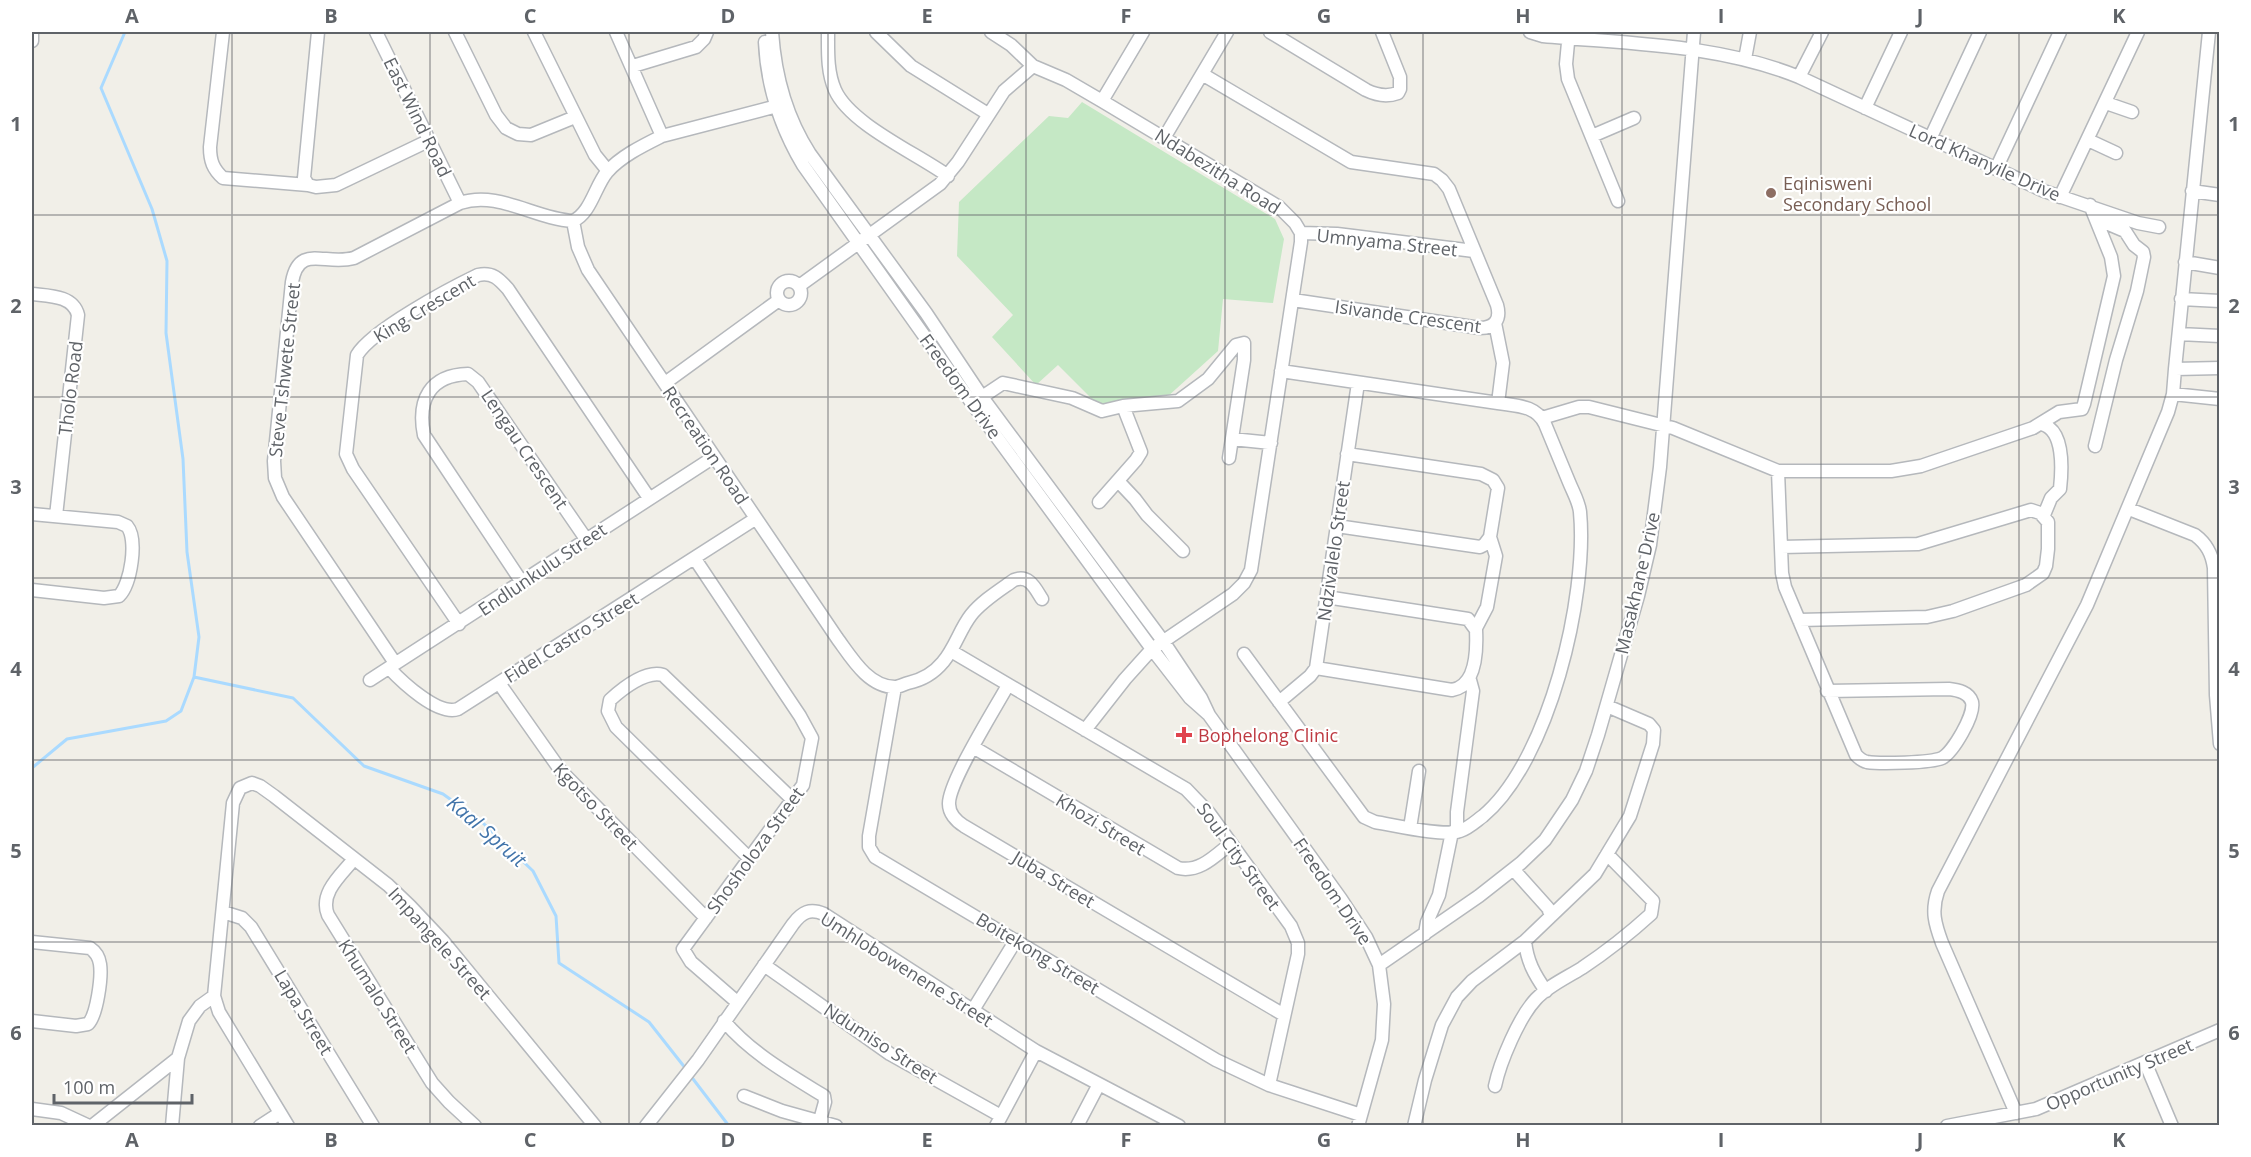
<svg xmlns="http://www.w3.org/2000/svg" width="2251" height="1157" viewBox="0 0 2251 1157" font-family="'Open Sans',sans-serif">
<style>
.green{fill:#c5e8c5}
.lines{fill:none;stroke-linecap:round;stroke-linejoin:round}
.stream{stroke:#aadaff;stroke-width:3}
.minor-casing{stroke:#b5b8bc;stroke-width:15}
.minor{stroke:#fff;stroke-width:12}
.grid{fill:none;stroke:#5f6368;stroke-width:1.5;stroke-opacity:0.55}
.education-dot{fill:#8d6e63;stroke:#fff;stroke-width:2}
.health-dot{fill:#e0444e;stroke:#fff;stroke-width:2}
.labels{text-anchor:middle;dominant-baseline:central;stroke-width:4.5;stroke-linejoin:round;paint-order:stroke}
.street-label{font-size:18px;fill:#5f6368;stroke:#fff}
.education-label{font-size:18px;fill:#785e54;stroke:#fff;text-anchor:start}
.health-label{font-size:18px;fill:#be3a42;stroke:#fff;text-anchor:start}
.water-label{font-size:20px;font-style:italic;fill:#4174aa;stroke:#fff}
.neatline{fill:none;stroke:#5f6368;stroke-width:2}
.grid-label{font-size:20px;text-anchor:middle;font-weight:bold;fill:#5f6368}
</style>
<rect width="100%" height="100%" fill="#f1efe8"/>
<path class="green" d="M 1082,102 L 1275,219 L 1284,239 L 1273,303 L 1223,299 L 1218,351 L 1166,398 L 1097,404 L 1058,365 L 1036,385 L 992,337 L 1013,315 L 957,256 L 959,202 L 1049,116 L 1068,118 Z"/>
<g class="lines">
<path class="stream" d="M 125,32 L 101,88 L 152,209 L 167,261 L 166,333 L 183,459 L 187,552 L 199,637 L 194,677
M 32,768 L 67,739 L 166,721 L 181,711 L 194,677 L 293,698 L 364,766 L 443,794 L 482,822 L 533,871 L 556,916 L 559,963 L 649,1022 L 686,1069
M 690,1075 L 729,1126"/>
<g class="minor-casing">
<path id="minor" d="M 223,32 L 210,147 C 210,161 213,169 223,178 L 308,185
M 318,32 L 304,178 L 308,185 L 316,187 L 336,185 L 428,141
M 376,32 L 460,203
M 455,32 L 496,115 L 506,128 L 518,134 L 531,135 L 575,117
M 534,32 L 595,155 L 608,171
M 616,32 L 662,136
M 772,32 C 775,76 786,117 810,154 L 926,313 L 982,397 L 1163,641 L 1201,698 L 1209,715 L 1341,899 L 1366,937 L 1379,965 L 1384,1004 L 1382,1040 L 1358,1126
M 828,32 C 828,51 827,72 835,90 C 850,124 916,153 948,176
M 876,32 L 911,66 L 988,114
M 991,32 L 1011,45 L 1033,66 L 1066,80 L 1102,101 L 1279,207 L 1295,223 L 1301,233 L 1301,242 L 1251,570 L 1244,583 L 1233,594 L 1152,649 L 1125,679 L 1085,730
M 1270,32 L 1366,90 C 1376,95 1387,97 1398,93 L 1400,89 L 1400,77 L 1382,32
M 1530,32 L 1543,36 C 1629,44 1718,44 1799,77 L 2044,191 L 2138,223 L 2159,227
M 1569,32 L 1566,64 L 1568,79 L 1618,201
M 32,41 L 32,32
M 765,42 C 767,87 780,126 803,165 L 974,406 L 1152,649 L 1190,698 L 1208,714
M 1745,59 L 1750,32
M 633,66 L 696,47 L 704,39 L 707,32
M 1202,74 L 1351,162 L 1434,174 L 1442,180 L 1449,189 L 1497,305 C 1501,319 1495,328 1480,328 L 1293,300
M 1799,77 L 1822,32
M 1102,101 L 1143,32
M 2106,103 L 2132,112
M 1865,108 L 1901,32
M 1592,136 L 1634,118
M 1164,138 L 1227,32
M 1930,139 L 1980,32
M 2088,140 L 2116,153
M 1996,169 L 2060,32
M 2192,191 L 2220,195
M 2060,197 L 2138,32
M 573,221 L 578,247 L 588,270 L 837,638 C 851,657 868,687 895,687 C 899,687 904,684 908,683 C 922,680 934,673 943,662 C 955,648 960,629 971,615 C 982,601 1000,590 1014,580 C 1029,574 1035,588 1042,599
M 573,221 C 591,213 595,186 607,172 C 621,156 644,145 662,136 L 781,105
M 1301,233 L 1337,234 L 1474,251
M 2185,262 L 2220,268
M777 293a12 12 0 1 1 24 0a12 12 0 1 1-24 0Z
M 799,286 L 940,184 L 958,162 L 1004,91 L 1033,66
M 32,294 C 48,296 73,295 78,315 L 56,516
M 2181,299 L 2220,301
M 1495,323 L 1503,363 L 1498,403
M 2179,334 L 2220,336
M 2175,369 L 2220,368
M 665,383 L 779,300
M 2173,394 L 2220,399
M 982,397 L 1003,383 L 1072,398 L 1102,411 L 1123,406 L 1178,401 L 1208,379 L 1236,345 L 1244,343 L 1244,360 L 1229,458
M 1542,418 L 1579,407 L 1589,407 L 1673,428 L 1778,471 L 1891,471 L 1921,466 L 2033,428 L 2059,412 L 2082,409 L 2084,404 L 2114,276 L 2111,257 L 2090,205
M 2041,424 C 2065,429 2062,471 2060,489 L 2051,498 L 2044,515
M 1232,439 L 1271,443
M 2095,446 L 2116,360 L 2137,291 L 2144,257 L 2143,252 L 2134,245 L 2125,231 L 2097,219
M 1778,471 L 1782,573 L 1785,587 L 1856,755 C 1859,758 1862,761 1867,762 C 1879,764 1931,763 1942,758 C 1953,752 1975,715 1972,702 C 1969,692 1958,690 1949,689 L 1827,691
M 1118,481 L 1135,499 L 1147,515 L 1183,551
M 1099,502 L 1136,460 L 1141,452 L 1123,406
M 2129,509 L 2195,535 C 2207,544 2212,554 2214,568 L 2216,695 L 2220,744
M 32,514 L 118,522 L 127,526 C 138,539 131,584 119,596 L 104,598 L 32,590
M 1337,526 L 1480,547 L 1484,545 L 1490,537 L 1498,488 L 1493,480 L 1481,474 L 1347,454
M 1781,547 L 1918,544 L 2031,510 L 2040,513 L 2048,522 L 2048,549 L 2046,566 L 2043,573 L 2026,585 L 1953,611 L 1927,617 L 1799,620
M 695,559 L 800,716 L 812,738 L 803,785 L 683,949 L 691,962 L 737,1002
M 521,581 L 424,435 C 417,400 430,375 468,374 L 478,382 L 586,539
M 459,624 L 353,469 L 346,454 L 357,355 C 372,330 449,289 478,275 C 493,272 499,279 508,289 L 649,498
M 1476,628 L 1487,607 L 1496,556 L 1490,537
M 951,651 L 1186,789 L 1209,813 L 1291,926 L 1298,943 L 1298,954 L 1269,1085
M 1244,654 L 1364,817 L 1375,822 C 1394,825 1443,837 1460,831 C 1469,828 1476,821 1483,816 C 1549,761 1588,596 1580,512 C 1579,502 1573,492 1569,482 C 1561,463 1553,443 1545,424 C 1536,405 1516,406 1498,403 L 1281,371
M 395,663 L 283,497 L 275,478 L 274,461 L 292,282 C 299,243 325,266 354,258 L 460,203 C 498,190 535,219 573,221
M 389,668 C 402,682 438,716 458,709 L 755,519
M 1316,668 L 1452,690 C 1477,686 1477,650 1476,630 L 1468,619 L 1326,597
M 370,680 L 714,457
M 499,683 L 561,771 L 706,918
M 1008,685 C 996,707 948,783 949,804 C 949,813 956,821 964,826 L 1284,1015
M 895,687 L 869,836 L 869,847 L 875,857 L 1216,1060 L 1269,1085 L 1361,1115
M 1279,702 L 1310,676 L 1316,668 L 1358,383
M 973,747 L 1178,868 C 1199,873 1215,856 1230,844
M 1410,828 L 1419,771
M 1457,832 L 1457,812 L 1473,691 L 1470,680
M 749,858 L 616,727 L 608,711 L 610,700 C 622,689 646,670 663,675 L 792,799
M 354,859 C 341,875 319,893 328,915 L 432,1083 L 449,1102 L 475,1126
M 1514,870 L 1548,908 L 1551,916
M 223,912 L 242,918 L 251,927 L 373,1126
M 1425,934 L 1427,922 L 1439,895 L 1452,832
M 1525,941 C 1527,961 1534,974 1546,991
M 32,942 L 90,948 C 96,952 99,957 100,964 C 102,977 97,1015 88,1024 L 76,1026 L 32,1021
M 764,965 L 890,1054 L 1001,1116
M 1379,965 L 1479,896 L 1521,863 L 1545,840 L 1572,800 L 1586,771 L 1598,735 L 1638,596 L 1650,545 L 1660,467 L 1694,32
M 214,996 L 219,1012 L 288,1126
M 973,1010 L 1016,940
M 724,1021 C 751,1053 788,1074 824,1096 L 825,1102 L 820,1120
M 2145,1062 L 2172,1126
M 1495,1086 C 1500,1062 1519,1017 1536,999 C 1548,986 1566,978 1582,968 C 1606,952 1629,934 1651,914 L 1653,901 L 1607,854
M 744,1096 L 782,1111 L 836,1126
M 32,1109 L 61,1113 L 89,1126
M 2016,1113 L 1942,943 C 1935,924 1931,911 1938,891 L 2087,605 L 2168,412 L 2173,394 L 2175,369 L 2209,32
M 92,1126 L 178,1058 L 189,1021 L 200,1006 L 214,996 L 233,803 L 240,788 L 252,783 L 260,786 L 274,796 L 388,885 L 410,906 L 443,941 L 595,1126
M 172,1126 L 178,1058
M 260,1126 L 280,1113
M 646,1126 L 698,1060 L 793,924 C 802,912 810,908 824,914 L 1036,1051 L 1179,1126
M 996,1126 L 1036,1051
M 1077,1126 L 1099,1084
M 1414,1126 L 1425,1080 L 1442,1025 L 1457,997 L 1472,981 L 1525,941 L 1595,874 L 1630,816 L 1653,744 L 1654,730 L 1649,724 L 1607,706
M 1947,1126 L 2036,1109 L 2220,1030"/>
</g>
<use href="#minor" class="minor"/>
</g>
<path class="grid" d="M 232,32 L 232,1126M 430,32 L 430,1126M 629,32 L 629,1126M 828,32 L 828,1126M 1026,32 L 1026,1126M 1225,32 L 1225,1126M 1423,32 L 1423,1126M 1622,32 L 1622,1126M 1821,32 L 1821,1126M 2019,32 L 2019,1126M 32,215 L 2220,215M 32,397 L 2220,397M 32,578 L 2220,578M 32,760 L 2220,760M 32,942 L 2220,942"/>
<circle class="education-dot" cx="1771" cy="193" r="6"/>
<path class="health-dot" d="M1181 726h6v6h6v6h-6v6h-6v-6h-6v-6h6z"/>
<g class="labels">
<g class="street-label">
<text transform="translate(418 117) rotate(64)">East Wind Road</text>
<text transform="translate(1985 162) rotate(24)">Lord Khanyile Drive</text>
<text transform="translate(1218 171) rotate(32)">Ndabezitha Road</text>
<text transform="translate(1387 242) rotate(6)">Umnyama Street</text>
<text transform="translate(424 308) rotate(-31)">King Crescent</text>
<text transform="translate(1408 316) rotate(8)">Isivande Crescent</text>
<text transform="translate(284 370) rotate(-84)">Steve Tshwete Street</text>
<text transform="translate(961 386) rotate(54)">Freedom Drive</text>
<text transform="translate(70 388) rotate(-83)">Tholo Road</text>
<text transform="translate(706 445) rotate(56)">Recreation Road</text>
<text transform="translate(525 449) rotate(56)">Lengau Crescent</text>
<text transform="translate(1333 551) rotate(-82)">Ndzivalelo Street</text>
<text transform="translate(542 569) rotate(-34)">Endlunkulu Street</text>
<text transform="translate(1637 583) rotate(-77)">Masakhane Drive</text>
<text transform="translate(571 637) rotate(-32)">Fidel Castro Street</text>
<text transform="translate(596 806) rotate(46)">Kgotso Street</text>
<text transform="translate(1101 824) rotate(31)">Khozi Street</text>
<text transform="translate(755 850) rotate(-54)">Shosholoza Street</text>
<text transform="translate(1239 856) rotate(54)">Soul City Street</text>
<text transform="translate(1054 879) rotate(31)">Juba Street</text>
<text transform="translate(1333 891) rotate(56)">Freedom Drive</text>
<text transform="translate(440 943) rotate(48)">Impangele Street</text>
<text transform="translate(1038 953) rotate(31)">Boitekong Street</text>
<text transform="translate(907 969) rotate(32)">Umhlobowenene Street</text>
<text transform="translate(378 996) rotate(58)">Khumalo Street</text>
<text transform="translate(304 1012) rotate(59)">Lapa Street</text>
<text transform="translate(881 1043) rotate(33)">Ndumiso Street</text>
<text transform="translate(2119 1074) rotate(-23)">Opportunity Street</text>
</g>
<g class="education-label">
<text x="1783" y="183">Eqinisweni<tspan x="1783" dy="21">Secondary School</tspan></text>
</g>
<g class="health-label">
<text x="1198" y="735">Bophelong Clinic</text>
</g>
<g class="water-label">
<text transform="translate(487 831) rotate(41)">Kaal Spruit</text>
</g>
</g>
<rect width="2251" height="1157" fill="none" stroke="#ffffff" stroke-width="66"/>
<path d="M54 1094v9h138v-9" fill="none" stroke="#5f6368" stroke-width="3"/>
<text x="63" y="1094" font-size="18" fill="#5f6368" stroke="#ffffff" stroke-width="4.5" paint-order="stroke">100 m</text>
<rect x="33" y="33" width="2185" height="1091" class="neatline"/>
<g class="grid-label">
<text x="132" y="23">A</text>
<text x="331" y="23">B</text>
<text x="530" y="23">C</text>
<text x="728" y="23">D</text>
<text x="927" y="23">E</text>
<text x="1126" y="23">F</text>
<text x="1324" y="23">G</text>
<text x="1523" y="23">H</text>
<text x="1721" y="23">I</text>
<text x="1920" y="23">J</text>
<text x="2119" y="23">K</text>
<text x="16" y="131">1</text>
<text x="2234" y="131">1</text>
<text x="16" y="313">2</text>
<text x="2234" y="313">2</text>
<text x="16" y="494">3</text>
<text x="2234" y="494">3</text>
<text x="16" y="676">4</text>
<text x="2234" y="676">4</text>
<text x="16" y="858">5</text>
<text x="2234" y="858">5</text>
<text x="16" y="1040">6</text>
<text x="2234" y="1040">6</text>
<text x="132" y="1147">A</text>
<text x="331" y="1147">B</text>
<text x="530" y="1147">C</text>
<text x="728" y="1147">D</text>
<text x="927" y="1147">E</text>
<text x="1126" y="1147">F</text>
<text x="1324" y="1147">G</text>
<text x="1523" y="1147">H</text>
<text x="1721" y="1147">I</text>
<text x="1920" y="1147">J</text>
<text x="2119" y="1147">K</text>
</g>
</svg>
